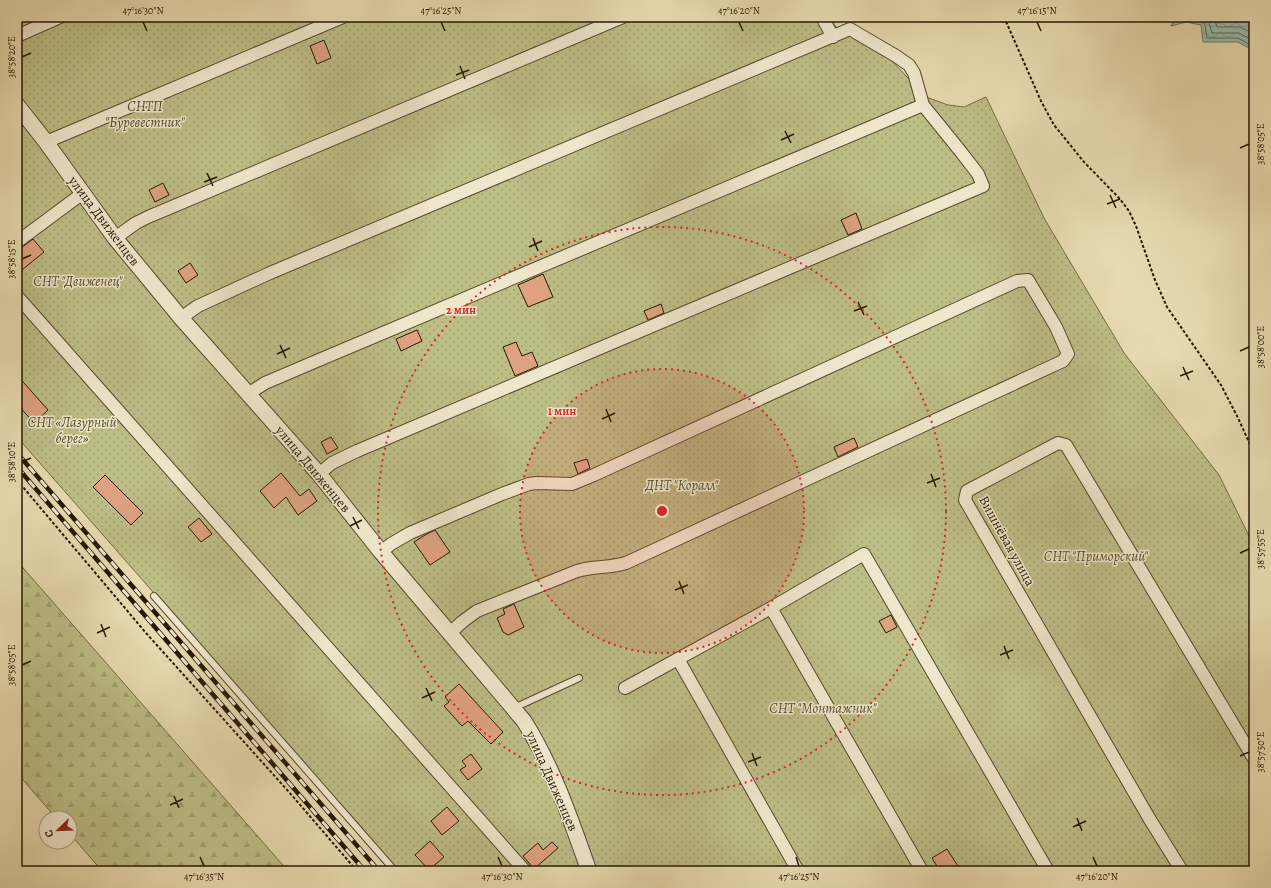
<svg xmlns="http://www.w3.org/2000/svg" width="1271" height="888" viewBox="0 0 1271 888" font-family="Alegreya,serif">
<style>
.grass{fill:url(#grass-dots);stroke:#726a44}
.forest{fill:url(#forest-firs);stroke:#726a44}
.water{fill:url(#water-waves);stroke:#6a7a68}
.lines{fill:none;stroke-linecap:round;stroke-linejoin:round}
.shore{stroke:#5f6a57;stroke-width:1}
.building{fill:#dea281;stroke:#271803}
.service-casing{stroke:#57482e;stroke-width:8}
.minor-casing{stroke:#57482e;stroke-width:14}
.tertiary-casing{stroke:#57482e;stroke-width:17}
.path{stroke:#271803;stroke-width:2;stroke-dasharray:3 2;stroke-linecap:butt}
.service{stroke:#efe7cc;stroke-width:6}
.minor{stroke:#efe7cc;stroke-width:12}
.tertiary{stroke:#efe7cc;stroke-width:15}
.rail-casing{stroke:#271803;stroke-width:4.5}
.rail{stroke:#efe7cc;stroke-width:3;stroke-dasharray:9;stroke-linecap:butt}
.ticks{fill:none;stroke:#271803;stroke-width:1.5}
.ring{fill:none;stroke:#d62828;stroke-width:2;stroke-dasharray:2 4}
.labels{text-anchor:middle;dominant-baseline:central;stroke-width:3;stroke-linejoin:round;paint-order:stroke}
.park-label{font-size:14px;font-style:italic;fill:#544a2a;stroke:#efe7cc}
.street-label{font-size:14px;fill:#271803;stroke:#efe7cc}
.centre{fill:#d62828;stroke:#efe7cc;stroke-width:2}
.ring-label{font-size:12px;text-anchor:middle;font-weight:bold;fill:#d62828;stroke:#efe7cc;stroke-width:3;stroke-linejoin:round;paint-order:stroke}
.neatline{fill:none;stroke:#271803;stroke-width:1.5}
.ticks-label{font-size:10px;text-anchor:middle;fill:#271803}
</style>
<defs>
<pattern id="grass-dots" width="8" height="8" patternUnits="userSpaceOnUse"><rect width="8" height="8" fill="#bdbd86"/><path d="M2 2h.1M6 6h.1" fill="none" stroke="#a2a272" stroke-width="1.8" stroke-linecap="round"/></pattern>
<pattern id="forest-firs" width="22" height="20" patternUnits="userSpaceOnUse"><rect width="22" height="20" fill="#bdbd86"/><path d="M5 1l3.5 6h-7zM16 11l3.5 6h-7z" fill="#a2a272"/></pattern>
<pattern id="water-waves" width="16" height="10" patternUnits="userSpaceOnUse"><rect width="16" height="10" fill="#97bbab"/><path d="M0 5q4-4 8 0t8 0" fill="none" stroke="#82a092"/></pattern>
</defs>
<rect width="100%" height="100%" fill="#e7dab0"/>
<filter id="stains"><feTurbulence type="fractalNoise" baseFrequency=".005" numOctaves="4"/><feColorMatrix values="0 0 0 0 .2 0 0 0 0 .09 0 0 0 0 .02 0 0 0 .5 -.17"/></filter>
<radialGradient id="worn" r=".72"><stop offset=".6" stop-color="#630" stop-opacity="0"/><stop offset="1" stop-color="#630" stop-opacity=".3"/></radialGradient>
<path class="grass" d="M 17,17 L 830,17 L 836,27 L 888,57 L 926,97 L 948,105 L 964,107 L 986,97 L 1044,218 L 1124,353 L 1219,475 L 1254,546 L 1254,871 L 398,871 L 17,437 Z"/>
<path class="forest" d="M 17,561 L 288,871 L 102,871 L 70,834 L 70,818 L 56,818 L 17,773 Z"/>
<path class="water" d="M 1175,17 L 1254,17 L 1254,51 L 1238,42 L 1203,42 L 1201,25 L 1186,22 L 1171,26 Z"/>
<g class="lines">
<path class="shore" d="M 1179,17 L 1180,19 L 1187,18 L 1203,22 L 1205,25 L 1207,38 L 1238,38 L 1254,47
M 1205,17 L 1209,22 L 1212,33 L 1239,33 L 1254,41
M 1214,17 L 1217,27 L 1240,27 L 1254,34"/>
</g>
<path class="building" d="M 324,40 L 331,58 L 317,64 L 310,46 Z
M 163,183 L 169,195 L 155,202 L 149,190 Z
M 856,213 L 862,229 L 848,235 L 841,220 Z
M 33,239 L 44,252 L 17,274 L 17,251 Z
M 190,263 L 198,275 L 186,283 L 178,271 Z
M 543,274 L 553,297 L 528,307 L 518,285 Z
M 661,304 L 664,313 L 648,320 L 644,311 Z
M 417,330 L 422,341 L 401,351 L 396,339 Z
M 516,342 L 522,356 L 532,352 L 538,366 L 515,376 L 503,347 Z
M 17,375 L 48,410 L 34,423 L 17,404 Z
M 331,437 L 338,448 L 327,454 L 321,442 Z
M 854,438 L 858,447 L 838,457 L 834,447 Z
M 587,459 L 590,468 L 578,474 L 574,463 Z
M 281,473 L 300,496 L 309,489 L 317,501 L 298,515 L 286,497 L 274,508 L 260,491 Z
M 105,475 L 143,513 L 131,525 L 93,487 Z
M 199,518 L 212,534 L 201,542 L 188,527 Z
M 435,530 L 450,552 L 430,565 L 414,542 L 425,535 Z
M 514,604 L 524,627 L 508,635 L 503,632 L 497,618 L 505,614 L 503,609 Z
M 891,615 L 897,627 L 886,633 L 879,621 Z
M 459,684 L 503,732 L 491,744 L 468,721 L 462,726 L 444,706 L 449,702 L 445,697 Z
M 471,754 L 482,769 L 468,780 L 460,770 L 466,766 L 462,761 Z
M 447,807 L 459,821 L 442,835 L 431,821 Z
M 430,841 L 444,857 L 429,870 L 415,855 Z
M 552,842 L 558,848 L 534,869 L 523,856 L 538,843 L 543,850 Z
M 947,849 L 961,871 L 940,871 L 932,858 Z"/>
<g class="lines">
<g class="service-casing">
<path id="service" d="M 154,596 L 395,871
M 514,708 L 579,678"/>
</g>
<g class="minor-casing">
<path id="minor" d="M 822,17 L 833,37
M 17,36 L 60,17
M 46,142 L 343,17
M 115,238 L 136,223 L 148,217 L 623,17
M 17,242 L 83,193
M 17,296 L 525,871
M 181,318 L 198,306 L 270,273 L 850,29 L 896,56 L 909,65 L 914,73 L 923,105 L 961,152 L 978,174 L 983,186 L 357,451 L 332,463 L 319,474
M 248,394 L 265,383 L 319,360 L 923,105
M 381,552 L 391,544 L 410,533 L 502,494 L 529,484 L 536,483 L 572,484 L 594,475 L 1017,281 L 1028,280 L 1056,327 L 1068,354 L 1063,361 L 626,563 C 610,568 593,566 577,571 L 477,611 L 462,622 L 450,633
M 771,608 L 922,871
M 678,659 L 798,871
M 625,688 L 771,608 L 864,554 L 1048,871
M 1182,871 L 1149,818 L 965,500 L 967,491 L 1058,443 L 1066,445 L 1254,759"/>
</g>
<g class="tertiary-casing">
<path id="tertiary" d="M 17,105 L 46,142 L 115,238 L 181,318 L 319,474 L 381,552 L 524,721 C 553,767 571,820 589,871"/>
</g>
<path class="path" d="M 1004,17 L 1041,101 L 1054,125 L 1084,162 L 1120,199 L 1129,211 L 1136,226 L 1155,280 L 1167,307 L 1221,385 L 1238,418 L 1254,453
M 17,480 L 146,633 L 289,792 L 357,871"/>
<use href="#service" class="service"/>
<use href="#minor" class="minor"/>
<use href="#tertiary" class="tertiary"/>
<g class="rail-casing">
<path id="rail" d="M 17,453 L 379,871
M 17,467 L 365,871"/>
</g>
<use href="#rail" class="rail"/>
</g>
<path class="ticks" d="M 143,22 L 147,31M 441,22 L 445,31M 739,22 L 743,31M 1037,22 L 1041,31M 22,57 L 31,53M 460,66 L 465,79M 456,75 L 469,70M 785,131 L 791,143M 781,140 L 794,134M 1240,148 L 1249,144M 207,173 L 213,186M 204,182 L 217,177M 1110,195 L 1116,208M 1107,204 L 1120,199M 533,238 L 538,251M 529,247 L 542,241M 22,259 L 31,255M 858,302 L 864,315M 854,311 L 867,306M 280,345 L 286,358M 1240,351 L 1249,347M 277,354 L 290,348M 1183,367 L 1189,380M 1180,376 L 1193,371M 606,409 L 611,422M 602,419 L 615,413M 22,462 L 31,458M 931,474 L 936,487M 927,483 L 940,478M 353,517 L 359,529M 350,526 L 362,520M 1240,553 L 1249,549M 679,581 L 684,594M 675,590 L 688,585M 101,624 L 106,637M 97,633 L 110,627M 1004,646 L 1009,659M 1000,655 L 1013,650M 22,665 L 31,661M 426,688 L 432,701M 422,698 L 435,692M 752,753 L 757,766M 1240,756 L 1249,752M 748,762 L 761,757M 174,796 L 179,808M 170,805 L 183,799M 1077,818 L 1082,831M 1073,827 L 1086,821M 200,857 L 204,866M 498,857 L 502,866M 796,857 L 799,866M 1093,857 L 1097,866"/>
<circle cx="662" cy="511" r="142" fill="#d62828" fill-opacity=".12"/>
<g class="ring">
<circle cx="662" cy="511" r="142"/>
<circle cx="662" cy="511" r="284"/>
</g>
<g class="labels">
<g class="park-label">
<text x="145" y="106">СНТП<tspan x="145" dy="16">"Буревестник"</tspan></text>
<text x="78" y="281">СНТ "Движенец"</text>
<text x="72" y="422">СНТ «Лазурный<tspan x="72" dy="16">берег»</tspan></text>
<text x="682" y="485">ДНТ "Коралл"</text>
<text x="1096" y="556">СНТ "Приморский"</text>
<text x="823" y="708">СНТ "Монтажник"</text>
</g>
<g class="street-label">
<text transform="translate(104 221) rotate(53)">улица Движенцев</text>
<text transform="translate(313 469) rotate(50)">улица Движенцев</text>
<text transform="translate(1007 541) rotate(61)">Вишнёвая улица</text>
<text transform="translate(552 781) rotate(66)">улица Движенцев</text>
</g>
</g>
<circle cx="662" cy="511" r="6" class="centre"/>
<g class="ring-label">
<text x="461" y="314">2 мин</text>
<text x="562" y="415">1 мин</text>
</g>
<rect width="1271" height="888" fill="none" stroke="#e7dab0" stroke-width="44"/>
<g transform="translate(58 830) rotate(247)"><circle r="19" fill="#efe7cc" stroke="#9f947c"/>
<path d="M0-3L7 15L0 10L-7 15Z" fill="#8f2418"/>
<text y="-6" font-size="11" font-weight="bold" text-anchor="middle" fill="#271803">С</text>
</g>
<rect x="22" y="22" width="1227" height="844" class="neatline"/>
<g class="ticks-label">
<text x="143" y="14">47°16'30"N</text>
<text x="441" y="14">47°16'25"N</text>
<text x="739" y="14">47°16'20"N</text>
<text x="1037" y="14">47°16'15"N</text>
<text transform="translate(11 57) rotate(-90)" y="4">38°58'20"E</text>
<text transform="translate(1260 144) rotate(-90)" y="4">38°58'05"E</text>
<text transform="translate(11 259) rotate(-90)" y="4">38°58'15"E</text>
<text transform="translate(1260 347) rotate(-90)" y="4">38°58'00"E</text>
<text transform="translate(11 462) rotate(-90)" y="4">38°58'10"E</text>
<text transform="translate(1260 549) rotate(-90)" y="4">38°57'55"E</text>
<text transform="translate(11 665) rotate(-90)" y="4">38°58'05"E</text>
<text transform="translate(1260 752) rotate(-90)" y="4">38°57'50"E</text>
<text x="204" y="880">47°16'35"N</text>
<text x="502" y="880">47°16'30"N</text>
<text x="799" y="880">47°16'25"N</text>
<text x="1097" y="880">47°16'20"N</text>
</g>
<rect width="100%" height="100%" filter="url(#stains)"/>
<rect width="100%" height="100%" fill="url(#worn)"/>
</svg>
